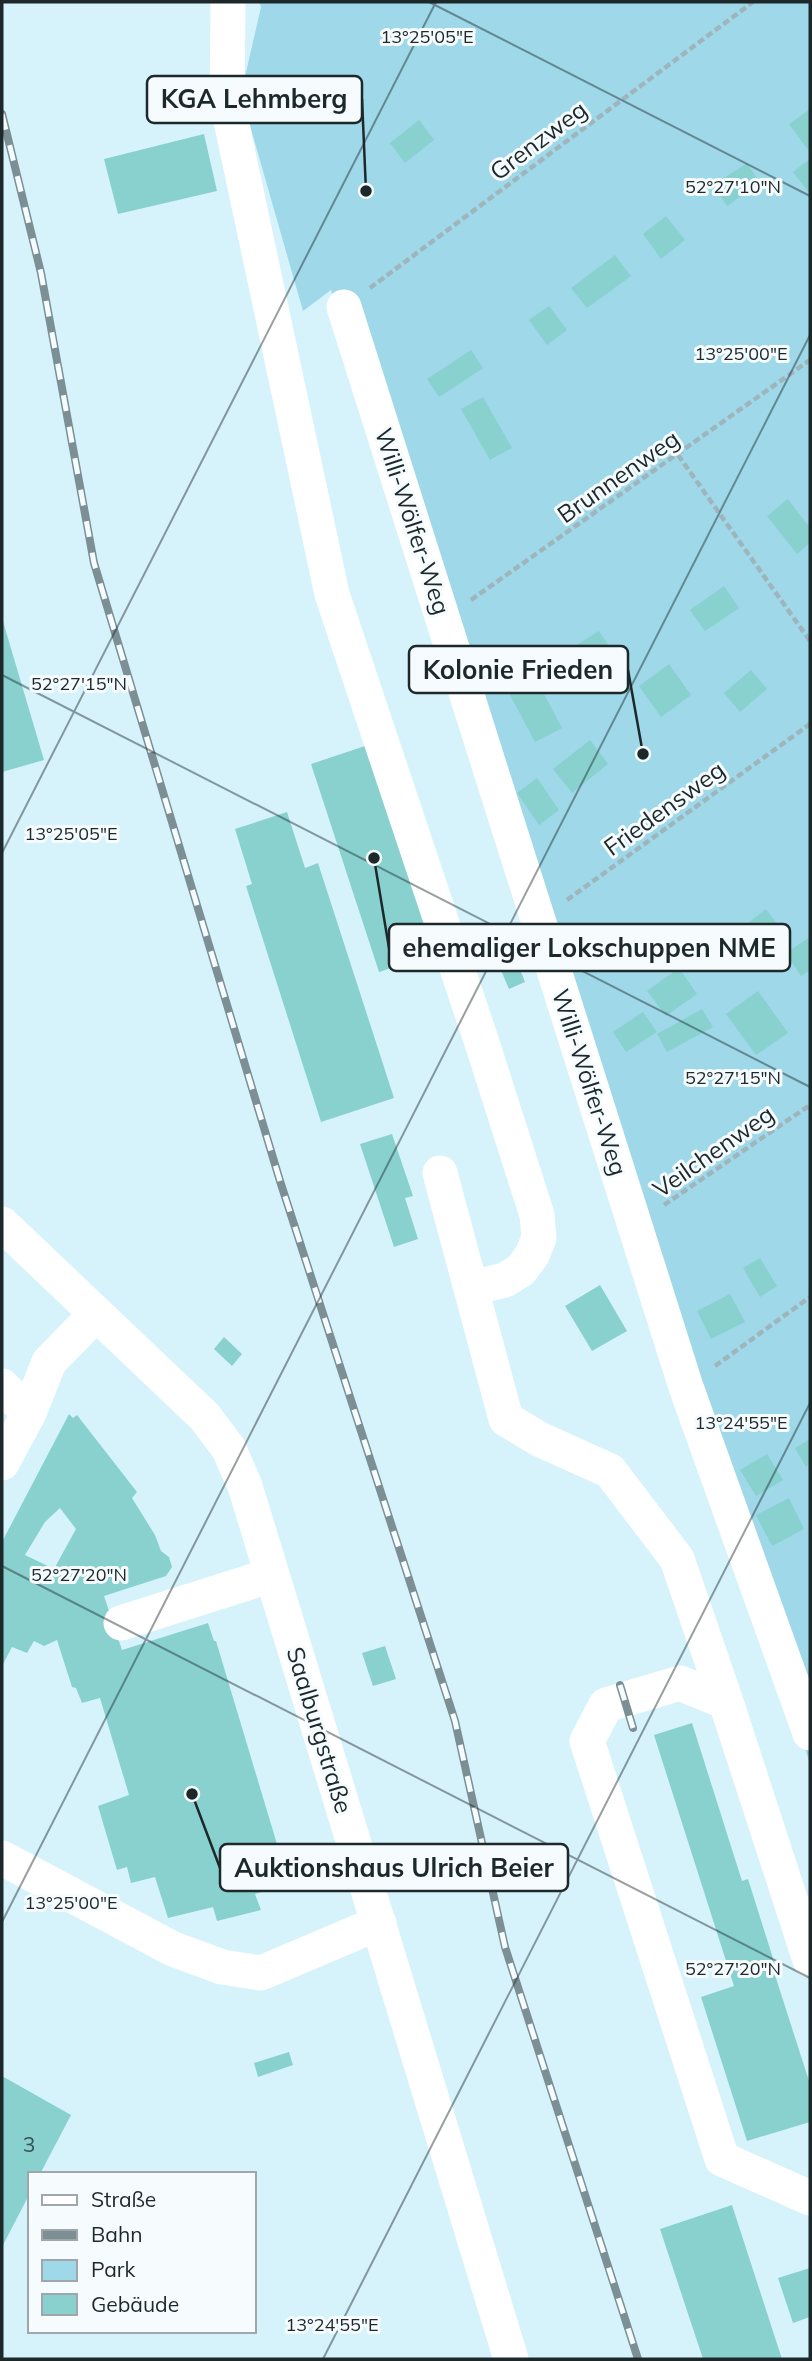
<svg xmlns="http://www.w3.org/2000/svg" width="812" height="2361" viewBox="0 0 812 2361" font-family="Mulish,sans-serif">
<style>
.green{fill:#9ed8e9}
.building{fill:#88d1cf;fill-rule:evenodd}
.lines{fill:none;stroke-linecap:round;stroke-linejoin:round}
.path{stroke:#9eb5bc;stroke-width:4.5;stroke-dasharray:7 3.5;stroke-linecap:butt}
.minor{stroke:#fff;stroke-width:35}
.rail-casing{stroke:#7b8f95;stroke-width:8}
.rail{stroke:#f6fcfe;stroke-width:5;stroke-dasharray:16;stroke-linecap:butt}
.ticks{fill:none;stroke:#1d282b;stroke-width:2;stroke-opacity:0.45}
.labels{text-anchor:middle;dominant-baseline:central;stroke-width:6;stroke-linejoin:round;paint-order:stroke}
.number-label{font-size:21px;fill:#385254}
.street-label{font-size:24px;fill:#1d282b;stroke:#f6fcfe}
.ticks-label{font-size:18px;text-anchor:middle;fill:#1d282b;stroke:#f6fcfe;stroke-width:6;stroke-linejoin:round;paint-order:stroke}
.leader{fill:none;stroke:#1d282b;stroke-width:2.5}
.callout-dot{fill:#1d282b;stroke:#f6fcfe;stroke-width:2.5}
.callout{fill:#f6fcfe;stroke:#1d282b;stroke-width:2.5}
.callout-label{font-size:26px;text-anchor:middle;font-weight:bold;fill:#1d282b}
</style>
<rect width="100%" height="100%" fill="#d6f3fc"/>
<path class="green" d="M 259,2 L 810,2 L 810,1764 L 773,1649 L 620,1219 L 331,290 L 303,311 L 241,94 L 261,7 Z"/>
<path class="building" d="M 810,109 L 810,149 L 808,150 L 789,124 Z
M 419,120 L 434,140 L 405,163 L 390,143 Z
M 204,134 L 217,191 L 118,214 L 104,159 Z
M 810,159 L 810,194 L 793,172 Z
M 747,163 L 760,183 L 727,206 L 713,185 Z
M 666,216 L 685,240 L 661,259 L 643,234 Z
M 615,255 L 631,276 L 587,308 L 571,288 Z
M 549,306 L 567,330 L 547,345 L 529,320 Z
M 471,350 L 483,368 L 439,397 L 427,379 Z
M 483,397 L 512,448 L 490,460 L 461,409 Z
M 788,499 L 810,528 L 810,543 L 797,554 L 767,516 Z
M 724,586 L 739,608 L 705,631 L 690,610 Z
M 2,618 L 44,760 L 2,772 Z
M 599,631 L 624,669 L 593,690 L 567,651 Z
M 669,664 L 691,695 L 661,717 L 639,686 Z
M 751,670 L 767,689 L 740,712 L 724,693 Z
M 537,681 L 562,728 L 535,742 L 510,695 Z
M 590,740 L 608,764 L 572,793 L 553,769 Z
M 368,745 L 437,953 L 379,972 L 311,764 Z
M 537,778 L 559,810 L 539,825 L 517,793 Z
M 287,812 L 305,868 L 318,863 L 394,1098 L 321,1122 L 246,886 L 252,884 L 235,829 Z
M 766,909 L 781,929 L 759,946 L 744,926 Z
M 810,937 L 810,970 L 801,976 L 786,953 Z
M 512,949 L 525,982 L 509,989 L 495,956 Z
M 679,968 L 697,994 L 666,1016 L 647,991 Z
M 758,991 L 788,1033 L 756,1055 L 726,1014 Z
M 702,1009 L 713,1027 L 667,1052 L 657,1034 Z
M 643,1012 L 657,1032 L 626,1052 L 613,1032 Z
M 392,1134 L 413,1196 L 405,1198 L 418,1239 L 394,1247 L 360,1144 Z
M 760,1258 L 777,1286 L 760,1297 L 743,1268 Z
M 600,1285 L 627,1331 L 592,1351 L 565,1306 Z
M 730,1294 L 745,1322 L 711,1339 L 697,1311 Z
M 224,1337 L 242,1354 L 232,1366 L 214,1349 Z
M 69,1414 L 73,1418 L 77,1415 L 137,1492 L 132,1498 L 155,1535 L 161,1551 L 169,1557 L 172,1567 L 166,1576 L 104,1596 L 122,1650 L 208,1623 L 214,1641 L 216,1641 L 289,1884 L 255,1894 L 261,1910 L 217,1921 L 213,1907 L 168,1918 L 155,1877 L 131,1883 L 127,1867 L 117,1870 L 98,1806 L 129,1795 L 100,1698 L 82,1703 L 76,1688 L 72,1687 L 57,1640 L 44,1646 L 34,1641 L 27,1653 L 12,1647 L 2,1666 L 2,1542 ZM 60,1508 L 76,1529 L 54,1569 L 25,1555 L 45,1522 Z
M 810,1439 L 810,1464 L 806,1467 L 795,1448 Z
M 767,1454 L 783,1480 L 756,1496 L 740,1470 Z
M 789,1498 L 804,1529 L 772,1546 L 756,1515 Z
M 385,1646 L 396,1679 L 373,1686 L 362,1653 Z
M 692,1723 L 742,1881 L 748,1879 L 777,1971 L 774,1972 L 810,2084 L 810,2122 L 747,2141 L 701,1997 L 734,1986 L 654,1735 Z
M 289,2052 L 293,2065 L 258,2077 L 254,2063 Z
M 2,2076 L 71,2115 L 40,2174 L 30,2174 L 30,2193 L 2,2247 Z
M 732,2205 L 782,2359 L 703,2359 L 660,2229 Z
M 810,2268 L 810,2317 L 793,2323 L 778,2278 Z"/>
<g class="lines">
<path class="path" d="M 370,288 L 753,2
M 678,455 L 810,641
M 471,600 L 810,360
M 567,900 L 810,724
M 664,1205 L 810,1105
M 715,1366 L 810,1297"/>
<path class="minor" d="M 228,2 L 227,102 L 332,594 L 483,1046 L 537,1215 L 539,1238 L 532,1255 L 521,1270 L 505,1280 L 471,1288
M 344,307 L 686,1387 L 810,1733
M 440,1173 L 506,1419 L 539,1439 L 610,1471 L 677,1559 L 726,1702
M 2,1224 L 205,1417 L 229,1449 L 245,1486 L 511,2359
M 2,1386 L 29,1413 L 49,1362 L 96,1314
M 2,1463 L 29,1413
M 121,1623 L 272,1575
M 2,1858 L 173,1949 L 222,1967 L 261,1973 L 379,1923
M 810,1960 L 726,1702 L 680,1683 L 606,1705 L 587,1741 L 722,2159 L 810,2198"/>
<g class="rail-casing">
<path id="rail" d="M 2,114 L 41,273 L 94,563 L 280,1181 L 455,1721 L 505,1947 L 638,2359
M 620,1685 L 633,1728"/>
</g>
<use href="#rail" class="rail"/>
</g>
<path class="ticks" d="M 429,2 L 810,196M 2,675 L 810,1087M 2,853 L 436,2M 2,1566 L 810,1978M 2,1922 L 810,335M 323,2359 L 810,1403"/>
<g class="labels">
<g class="number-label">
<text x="29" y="2144">3</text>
</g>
<g class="street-label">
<text transform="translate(538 140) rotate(-37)">Grenzweg</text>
<text transform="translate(618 476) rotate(-35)">Brunnenweg</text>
<text transform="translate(413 521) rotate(72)">Willi-Wölfer-Weg</text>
<text transform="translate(664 808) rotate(-36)">Friedensweg</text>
<text transform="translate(590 1082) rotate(72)">Willi-Wölfer-Weg</text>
<text transform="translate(713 1151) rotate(-35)">Veilchenweg</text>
<text transform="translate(320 1730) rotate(73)">Saalburgstraße</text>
</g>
</g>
<g class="ticks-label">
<text x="427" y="43">13°25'05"E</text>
<text x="733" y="193">52°27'10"N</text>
<text x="741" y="360">13°25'00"E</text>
<text x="79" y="690">52°27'15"N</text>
<text x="71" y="840">13°25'05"E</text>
<text x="733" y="1084">52°27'15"N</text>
<text x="741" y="1429">13°24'55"E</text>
<text x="79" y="1581">52°27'20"N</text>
<text x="71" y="1909">13°25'00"E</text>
<text x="733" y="1975">52°27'20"N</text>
<text x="332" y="2331">13°24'55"E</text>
</g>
<path class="leader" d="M366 191L362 99M643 754L628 670M374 858L389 948M192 1794L220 1868"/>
<g class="callout-dot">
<circle cx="366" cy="191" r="7"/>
<circle cx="643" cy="754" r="7"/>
<circle cx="374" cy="858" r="7"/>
<circle cx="192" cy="1794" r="7"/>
</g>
<g class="callout">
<rect x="147" y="76" width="215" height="47" rx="7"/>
<rect x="409" y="646" width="219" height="47" rx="7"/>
<rect x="389" y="924" width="401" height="47" rx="7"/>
<rect x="220" y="1844" width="348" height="47" rx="7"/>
</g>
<g class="callout-label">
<text x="254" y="108">KGA Lehmberg</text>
<text x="518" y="679">Kolonie Frieden</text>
<text x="589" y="957">ehemaliger Lokschuppen NME</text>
<text x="394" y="1877">Auktionshaus Ulrich Beier</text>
</g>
<rect width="812" height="2361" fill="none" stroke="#1d282b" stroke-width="7"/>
<rect x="28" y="2172" width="228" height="161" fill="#f6fcfe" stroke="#9fa7aa" stroke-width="2"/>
<rect x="42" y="2195" width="35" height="10" fill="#ffffff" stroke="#9fa7aa" stroke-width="2"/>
<text x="91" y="2207" font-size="21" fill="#1d282b">Straße</text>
<rect x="42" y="2230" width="35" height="10" fill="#7b8f95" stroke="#9fa7aa" stroke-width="2"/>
<text x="91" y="2242" font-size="21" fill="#1d282b">Bahn</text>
<rect x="42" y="2260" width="35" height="21" fill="#9ed8e9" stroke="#9fa7aa" stroke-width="2"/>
<text x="91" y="2277" font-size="21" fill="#1d282b">Park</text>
<rect x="42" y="2294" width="35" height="21" fill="#88d1cf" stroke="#9fa7aa" stroke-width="2"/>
<text x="91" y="2312" font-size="21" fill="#1d282b">Gebäude</text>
</svg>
